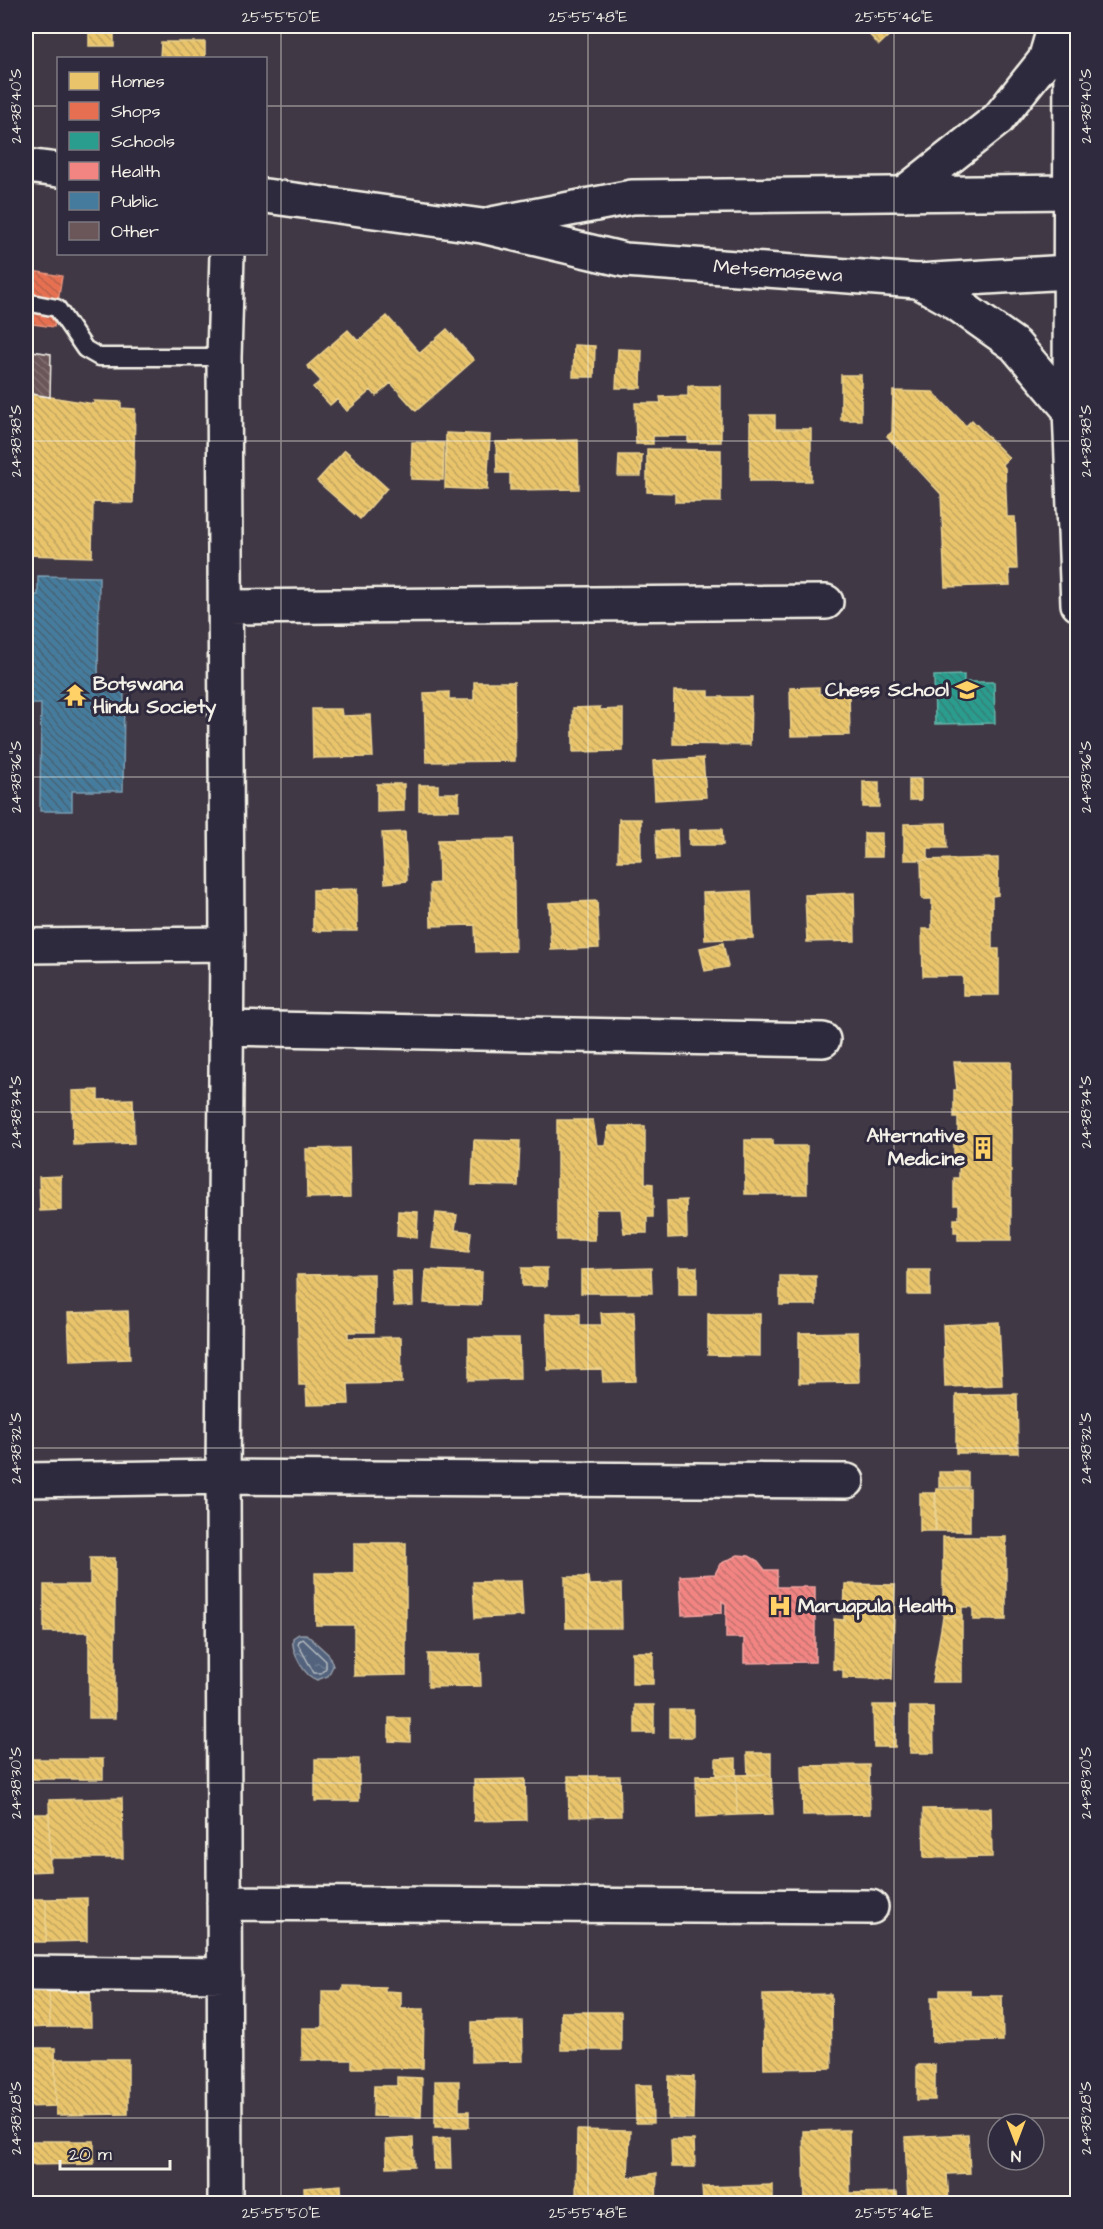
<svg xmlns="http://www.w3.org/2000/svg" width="1103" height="2229" viewBox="0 0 1103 2229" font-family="'Architects Daughter',sans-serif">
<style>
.water{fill:url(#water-ripples);stroke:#939ca8;stroke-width:1.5}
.homes{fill:url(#homes-back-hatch);stroke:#ecd290;stroke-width:1.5}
.shops{fill:url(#shops-back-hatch);stroke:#eb967e;stroke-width:1.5}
.schools{fill:url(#schools-back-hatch);stroke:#67b6aa;stroke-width:1.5}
.health{fill:url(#health-back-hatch);stroke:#f3a5a1;stroke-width:1.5}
.public{fill:url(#public-back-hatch);stroke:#7a9eb4;stroke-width:1.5}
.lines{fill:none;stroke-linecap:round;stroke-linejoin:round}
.shore{stroke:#b4b9be;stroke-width:1.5}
.building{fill:url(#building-back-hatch);stroke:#f4f1e8;stroke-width:1.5}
.service-casing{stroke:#f4f1e8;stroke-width:21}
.minor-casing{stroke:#f4f1e8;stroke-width:38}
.tertiary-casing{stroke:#f4f1e8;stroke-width:38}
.secondary-casing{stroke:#f4f1e8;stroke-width:38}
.service{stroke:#2f2a3d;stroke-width:16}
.minor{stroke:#2f2a3d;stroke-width:33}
.tertiary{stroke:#2f2a3d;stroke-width:33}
.secondary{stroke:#2f2a3d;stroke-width:33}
.ticks{fill:none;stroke:#f4f1e8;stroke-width:1.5;stroke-opacity:0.45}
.labels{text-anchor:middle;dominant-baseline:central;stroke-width:6;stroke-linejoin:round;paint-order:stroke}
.street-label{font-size:20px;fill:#f4f1e8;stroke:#2f2a3d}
.poi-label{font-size:20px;font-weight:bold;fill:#f4f1e8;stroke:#2f2a3d;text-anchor:start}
.neatline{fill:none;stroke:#f4f1e8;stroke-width:2}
.ticks-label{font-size:15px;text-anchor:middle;fill:#f4f1e8}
</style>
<defs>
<pattern id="water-ripples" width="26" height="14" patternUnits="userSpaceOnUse" patternTransform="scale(1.5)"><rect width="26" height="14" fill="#53647e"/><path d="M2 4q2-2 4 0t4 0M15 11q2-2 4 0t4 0" fill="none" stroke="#6c7b90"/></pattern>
<pattern id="homes-back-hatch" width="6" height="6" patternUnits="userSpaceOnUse" patternTransform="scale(1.5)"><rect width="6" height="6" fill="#e9c46a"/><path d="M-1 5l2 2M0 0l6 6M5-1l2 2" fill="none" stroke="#c1a561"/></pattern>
<pattern id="shops-back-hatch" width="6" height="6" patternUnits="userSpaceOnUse" patternTransform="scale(1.5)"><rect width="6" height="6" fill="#e76f51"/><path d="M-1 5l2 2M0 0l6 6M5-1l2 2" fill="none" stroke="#b8634e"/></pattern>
<pattern id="schools-back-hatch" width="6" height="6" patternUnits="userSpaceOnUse" patternTransform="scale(1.5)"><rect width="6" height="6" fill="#2a9d8f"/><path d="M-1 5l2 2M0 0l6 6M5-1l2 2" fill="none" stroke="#357f75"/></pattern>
<pattern id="health-back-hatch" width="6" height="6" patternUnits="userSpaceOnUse" patternTransform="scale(1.5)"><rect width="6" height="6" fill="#f28482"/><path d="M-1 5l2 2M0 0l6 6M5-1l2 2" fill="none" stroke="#bf7270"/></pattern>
<pattern id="public-back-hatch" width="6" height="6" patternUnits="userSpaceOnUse" patternTransform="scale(1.5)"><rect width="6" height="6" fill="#457b9d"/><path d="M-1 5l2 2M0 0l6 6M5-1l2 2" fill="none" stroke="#476476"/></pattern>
<pattern id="building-back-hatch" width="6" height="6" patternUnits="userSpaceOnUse" patternTransform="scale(1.5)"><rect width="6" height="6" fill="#6b5759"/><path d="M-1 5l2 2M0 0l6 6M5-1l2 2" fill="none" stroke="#817071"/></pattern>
</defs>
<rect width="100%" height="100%" fill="#413845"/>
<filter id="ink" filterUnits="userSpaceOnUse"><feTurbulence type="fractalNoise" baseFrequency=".0167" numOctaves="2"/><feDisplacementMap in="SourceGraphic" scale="12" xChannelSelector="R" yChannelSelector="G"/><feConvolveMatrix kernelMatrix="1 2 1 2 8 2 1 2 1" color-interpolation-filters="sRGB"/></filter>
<g filter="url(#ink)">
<path class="water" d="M 299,1634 L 306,1634 L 329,1655 L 333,1666 L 328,1676 L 317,1680 C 304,1676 291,1652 293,1638 Z"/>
<path class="homes" d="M 89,26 L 114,26 L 114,46 L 89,46 Z
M 864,26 L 899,26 L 879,45 L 862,27 Z
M 161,42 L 205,42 L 205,58 L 160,58 Z
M 387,316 L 420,353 L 447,329 L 474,360 L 416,411 L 391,383 L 376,396 L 371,390 L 347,411 L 337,399 L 330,405 L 313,387 L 321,381 L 307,366 L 348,330 L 358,341 Z
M 574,345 L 595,346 L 594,377 L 573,377 Z
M 618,349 L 642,350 L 641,388 L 616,388 Z
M 841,375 L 861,375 L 861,420 L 841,420 Z
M 688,386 L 721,386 L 721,442 L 688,442 L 688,436 L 653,436 L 653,444 L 636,444 L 635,403 L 661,403 L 660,397 L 688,396 Z
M 893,391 L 933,392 L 966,426 L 972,420 L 1009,458 L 1002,464 L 1005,468 L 1007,517 L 1015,517 L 1017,569 L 1009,569 L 1010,585 L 945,587 L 941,494 L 887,436 L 892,432 Z
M 26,393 L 94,404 L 94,401 L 121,402 L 121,408 L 135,409 L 133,503 L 93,502 L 92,557 L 26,555 Z
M 750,415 L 775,415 L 775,429 L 811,429 L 811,481 L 750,481 Z
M 446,433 L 490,435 L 487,490 L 445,488 Z
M 578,440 L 579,489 L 510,490 L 510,473 L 497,473 L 496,442 Z
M 412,442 L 444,443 L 443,480 L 411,479 Z
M 647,449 L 721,450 L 721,502 L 675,502 L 675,493 L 647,492 Z
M 345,450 L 387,488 L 360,519 L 317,481 Z
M 619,455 L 642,455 L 641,476 L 618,476 Z
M 26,561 L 28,561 L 27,592 L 26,592 Z
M 474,682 L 514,682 L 515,761 L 426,762 L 424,693 L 449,692 L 449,700 L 474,700 Z
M 819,687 L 819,694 L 849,693 L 850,735 L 791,736 L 790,688 Z
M 674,691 L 709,691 L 709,697 L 751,697 L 750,745 L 673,744 Z
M 600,707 L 600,710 L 623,709 L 623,751 L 573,752 L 573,708 Z
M 312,709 L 341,709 L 342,716 L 371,715 L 373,757 L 313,758 Z
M 703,758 L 706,797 L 655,800 L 653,761 Z
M 909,779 L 921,779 L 921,800 L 909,800 Z
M 863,782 L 879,782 L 879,807 L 863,807 Z
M 377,784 L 404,784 L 404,811 L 377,812 Z
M 419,785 L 438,785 L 438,793 L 459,793 L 459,810 L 419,810 Z
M 619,819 L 641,819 L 641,861 L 618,861 Z
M 946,823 L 947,848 L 928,848 L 928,860 L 904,860 L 904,824 Z
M 722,829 L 723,845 L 689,845 L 689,830 Z
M 677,830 L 678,858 L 657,860 L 656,831 Z
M 405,832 L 407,881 L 385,883 L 382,833 Z
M 864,833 L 882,833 L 882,857 L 864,857 Z
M 513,839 L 515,951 L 476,952 L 475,925 L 431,926 L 430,884 L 439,883 L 438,840 Z
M 998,858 L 998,895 L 992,896 L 992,949 L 999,949 L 999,995 L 963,995 L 963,976 L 923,976 L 922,929 L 932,929 L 932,899 L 922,899 L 921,860 Z
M 357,889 L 357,931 L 313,931 L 313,890 Z
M 751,891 L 753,938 L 705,940 L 703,893 Z
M 854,893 L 855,941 L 807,942 L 805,895 Z
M 597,901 L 599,948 L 551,950 L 549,903 Z
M 723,943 L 728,967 L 705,971 L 700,948 Z
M 954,1062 L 1011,1062 L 1011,1240 L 958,1240 L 958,1232 L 954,1232 L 954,1219 L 959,1219 L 959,1205 L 954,1205 L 954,1178 L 959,1178 L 959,1162 L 954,1162 L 954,1135 L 958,1135 L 958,1117 L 954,1117 L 954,1090 L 957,1090 Z
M 98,1090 L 98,1100 L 133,1099 L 134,1143 L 73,1145 L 72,1091 Z
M 557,1120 L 593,1120 L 597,1145 L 605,1145 L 609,1126 L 645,1126 L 645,1183 L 653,1184 L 653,1217 L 647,1217 L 647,1233 L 624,1233 L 621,1209 L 595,1209 L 595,1240 L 557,1240 Z
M 474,1140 L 520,1141 L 518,1186 L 472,1185 Z
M 745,1140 L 773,1140 L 773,1146 L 807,1146 L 807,1194 L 745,1194 Z
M 349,1148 L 350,1197 L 307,1198 L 306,1149 Z
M 26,1153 L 29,1153 L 30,1203 L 26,1203 Z
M 61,1176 L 61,1210 L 40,1211 L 39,1177 Z
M 686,1200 L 687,1237 L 668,1238 L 667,1201 Z
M 398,1211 L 418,1212 L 417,1238 L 397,1236 Z
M 436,1213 L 457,1215 L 455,1230 L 471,1232 L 469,1252 L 432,1248 Z
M 679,1267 L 697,1267 L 697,1295 L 679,1295 Z
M 522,1268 L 547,1268 L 547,1286 L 522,1286 Z
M 651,1268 L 652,1293 L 581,1293 L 581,1270 Z
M 426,1270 L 482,1272 L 481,1305 L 424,1303 Z
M 908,1270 L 930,1270 L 930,1295 L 908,1295 Z
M 392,1271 L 412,1271 L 413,1305 L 394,1306 Z
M 374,1274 L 374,1332 L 348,1332 L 348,1338 L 401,1337 L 402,1383 L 348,1384 L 349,1404 L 307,1405 L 306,1385 L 299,1385 L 297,1275 Z
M 780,1276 L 816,1276 L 816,1305 L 780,1305 Z
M 128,1311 L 130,1359 L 70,1361 L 68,1313 Z
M 634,1312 L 636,1381 L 603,1382 L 602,1369 L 548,1370 L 546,1314 L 580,1314 L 580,1325 L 602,1325 L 601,1313 Z
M 708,1314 L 760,1314 L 760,1356 L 708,1355 Z
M 999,1322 L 1002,1385 L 945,1387 L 943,1325 Z
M 858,1332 L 859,1382 L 799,1383 L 799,1333 Z
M 469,1338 L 519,1338 L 520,1379 L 469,1380 Z
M 1017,1394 L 1018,1453 L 956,1453 L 956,1395 Z
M 939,1472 L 968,1472 L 968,1487 L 939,1487 Z
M 936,1489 L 970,1489 L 970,1531 L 936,1531 Z
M 920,1493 L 935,1493 L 935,1531 L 920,1531 Z
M 943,1537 L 1006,1537 L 1006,1620 L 973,1620 L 973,1607 L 962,1607 L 962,1617 L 943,1617 Z
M 354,1543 L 406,1543 L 406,1675 L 354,1676 L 354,1625 L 316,1625 L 315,1573 L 354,1573 Z
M 90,1558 L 115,1558 L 115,1718 L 89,1718 L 89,1632 L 44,1632 L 44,1585 L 90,1585 Z
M 565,1577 L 588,1577 L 589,1585 L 621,1584 L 622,1628 L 566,1628 Z
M 521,1581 L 523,1616 L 475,1618 L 473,1582 Z
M 845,1584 L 895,1585 L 892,1679 L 843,1678 L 843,1670 L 833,1669 L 834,1619 L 844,1620 Z
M 943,1617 L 962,1617 L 962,1682 L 932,1682 Z
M 632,1652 L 653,1652 L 653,1684 L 632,1684 Z
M 428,1654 L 480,1654 L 481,1686 L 428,1687 Z
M 635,1705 L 654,1705 L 654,1733 L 635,1733 Z
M 873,1705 L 895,1705 L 895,1747 L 874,1747 Z
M 910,1707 L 933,1707 L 934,1753 L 910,1753 Z
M 670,1710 L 693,1710 L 693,1737 L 670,1737 Z
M 389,1718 L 410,1718 L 410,1742 L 389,1741 Z
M 747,1753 L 771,1753 L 771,1774 L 748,1775 Z
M 736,1758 L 736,1775 L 716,1776 L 716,1759 Z
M 26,1759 L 103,1759 L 103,1779 L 26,1779 Z
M 315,1759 L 359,1759 L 359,1801 L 315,1801 Z
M 869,1765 L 870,1814 L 803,1815 L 802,1766 Z
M 771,1774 L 773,1814 L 737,1815 L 736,1775 Z
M 736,1775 L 737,1815 L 697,1817 L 696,1776 Z
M 568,1776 L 620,1776 L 621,1816 L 569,1817 Z
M 525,1779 L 526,1820 L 474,1821 L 474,1780 Z
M 122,1798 L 123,1858 L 50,1858 L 49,1800 Z
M 991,1808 L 992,1857 L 924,1858 L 923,1809 Z
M 26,1814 L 49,1814 L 50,1871 L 26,1872 Z
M 87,1898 L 87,1941 L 46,1942 L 46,1899 Z
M 26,1899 L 46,1899 L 46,1942 L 26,1942 Z
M 90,1984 L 91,2027 L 50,2027 L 49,1985 Z
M 26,1985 L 49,1985 L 50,2027 L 26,2028 Z
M 343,1986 L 385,1987 L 385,1991 L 401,1992 L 401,2009 L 424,2009 L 423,2068 L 352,2068 L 352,2060 L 302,2060 L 302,2028 L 322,2028 L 322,1991 L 343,1991 Z
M 940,1990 L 970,1990 L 970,1996 L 1002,1996 L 1003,2041 L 932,2042 L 931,1997 L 940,1997 Z
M 831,1994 L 832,2068 L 764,2069 L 763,1995 Z
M 561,2012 L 621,2012 L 621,2050 L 561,2050 Z
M 522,2021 L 523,2061 L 472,2062 L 472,2022 Z
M 26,2048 L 55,2048 L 56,2106 L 26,2107 Z
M 55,2059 L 128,2059 L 128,2114 L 56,2115 Z
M 917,2065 L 935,2065 L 935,2100 L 917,2100 Z
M 669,2076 L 694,2077 L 693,2119 L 668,2118 Z
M 397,2077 L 422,2078 L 421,2117 L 373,2116 L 374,2086 L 397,2086 Z
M 435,2081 L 459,2081 L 459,2111 L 469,2111 L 469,2127 L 435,2127 Z
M 635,2085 L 652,2085 L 653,2123 L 636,2123 Z
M 577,2130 L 630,2131 L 628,2178 L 657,2173 L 656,2204 L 576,2204 Z
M 849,2130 L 850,2193 L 897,2192 L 898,2204 L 805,2204 L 803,2131 Z
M 968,2134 L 970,2173 L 947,2174 L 949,2202 L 908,2204 L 905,2137 Z
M 413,2138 L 414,2166 L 387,2167 L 386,2140 Z
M 450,2138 L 451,2169 L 434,2169 L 433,2139 Z
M 671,2140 L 694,2140 L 695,2167 L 672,2167 Z
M 26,2141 L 94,2141 L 94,2164 L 26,2165 Z
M 341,2185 L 342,2204 L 305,2204 L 304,2188 Z
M 773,2185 L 773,2204 L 685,2204 L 685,2201 L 703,2201 L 702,2187 Z"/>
<path class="shops" d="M 26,270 L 62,276 L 54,327 L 26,323 Z"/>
<path class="schools" d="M 964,675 L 964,682 L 994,682 L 995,723 L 935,724 L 934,676 Z"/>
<path class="health" d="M 738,1555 L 749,1556 L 758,1561 L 765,1570 L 777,1570 L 777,1587 L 815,1587 L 815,1662 L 744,1663 L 744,1638 L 726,1638 L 726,1604 L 722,1601 L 722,1613 L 682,1615 L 680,1576 L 715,1574 L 720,1564 Z"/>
<path class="public" d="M 38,576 L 99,577 L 98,686 L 124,686 L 123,791 L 72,791 L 72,811 L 40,811 L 41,704 L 26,704 L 26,595 L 38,595 Z"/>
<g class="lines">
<path class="shore" d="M 303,1639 L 326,1661 L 326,1668 L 321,1673 L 314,1673 L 298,1644 L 299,1641 Z"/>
</g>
<path class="building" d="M 26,350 L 51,354 L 50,397 L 26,393 Z"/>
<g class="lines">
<g class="service-casing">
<path id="service" d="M 26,302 L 57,308 L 85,349 L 99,357 L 224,357"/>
</g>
<g class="minor-casing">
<path id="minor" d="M 226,607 L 826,602
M 26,946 L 227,944
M 226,1028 L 823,1040
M 26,1480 L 223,1477 L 847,1481
M 224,1903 L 871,1907
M 26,1973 L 225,1975
M 225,2204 L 223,1477 L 227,944 L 224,357 L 227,254"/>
</g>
<g class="tertiary-casing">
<path id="tertiary" d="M 26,166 L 58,170
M 266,196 L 482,226 L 625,260 L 918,281 L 1069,272
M 492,224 L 632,197 L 1070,192"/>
</g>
<g class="secondary-casing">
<path id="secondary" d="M 1071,26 L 1070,410 L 1078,604
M 903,194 L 998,119 L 1045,60 L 1055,26
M 918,281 L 950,299 L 1015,345 L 1070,410"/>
</g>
<use href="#service" class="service"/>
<use href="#minor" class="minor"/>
<use href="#tertiary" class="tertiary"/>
<use href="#secondary" class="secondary"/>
</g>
</g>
<path class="ticks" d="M 281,26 L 281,2204M 588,26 L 588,2204M 894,26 L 894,2204M 26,106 L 58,106M 266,106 L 1078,106M 26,441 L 1078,441M 26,777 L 1078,777M 26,1112 L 1078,1112M 26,1448 L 1078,1448M 26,1783 L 1078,1783M 26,2118 L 1078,2118"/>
<defs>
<g id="school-bare" transform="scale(1.8)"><path d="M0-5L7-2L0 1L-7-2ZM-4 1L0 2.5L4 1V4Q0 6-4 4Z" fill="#ffd166" stroke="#2f2a3d" stroke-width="2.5" paint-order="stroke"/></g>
<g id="temple-bare" transform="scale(1.8)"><path d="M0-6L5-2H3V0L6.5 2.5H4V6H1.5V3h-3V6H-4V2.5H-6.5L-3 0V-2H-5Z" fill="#ffd166" stroke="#2f2a3d" stroke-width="2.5" paint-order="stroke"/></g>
<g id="building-bare" transform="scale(1.8)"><path d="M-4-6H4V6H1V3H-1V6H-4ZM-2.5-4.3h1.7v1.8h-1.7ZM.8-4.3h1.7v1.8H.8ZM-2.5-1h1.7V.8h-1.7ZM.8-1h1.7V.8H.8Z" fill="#ffd166" stroke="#2f2a3d" stroke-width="2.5" paint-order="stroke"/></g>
<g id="hospital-bare" transform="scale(1.8)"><path d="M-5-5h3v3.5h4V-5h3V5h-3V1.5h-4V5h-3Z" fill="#ffd166" stroke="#2f2a3d" stroke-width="2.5" paint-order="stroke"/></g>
</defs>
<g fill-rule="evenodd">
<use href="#school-bare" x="967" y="690"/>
<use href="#temple-bare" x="75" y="695"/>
<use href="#building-bare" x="983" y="1148"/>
<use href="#hospital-bare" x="780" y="1606"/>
</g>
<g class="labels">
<g class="street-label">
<text transform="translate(778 271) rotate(4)">Metsemasewa</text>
</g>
<g class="poi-label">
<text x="93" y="684">Botswana<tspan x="93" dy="23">Hindu Society</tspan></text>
<text x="949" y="690" text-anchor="end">Chess School</text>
<text x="965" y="1136" text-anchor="end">Alternative<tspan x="965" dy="23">Medicine</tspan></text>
<text x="798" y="1606">Maruapula Health</text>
</g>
</g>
<rect width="1103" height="2229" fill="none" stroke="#2f2a3d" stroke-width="66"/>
<rect x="57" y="57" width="210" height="198" fill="#2f2a3d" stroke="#7e7a81" stroke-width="1.5"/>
<rect x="69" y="72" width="30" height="18" fill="#e9c46a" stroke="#7e7a81" stroke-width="1.5"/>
<text x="111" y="87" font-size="18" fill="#f4f1e8">Homes</text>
<rect x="69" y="102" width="30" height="18" fill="#e76f51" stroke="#7e7a81" stroke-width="1.5"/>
<text x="111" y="117" font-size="18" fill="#f4f1e8">Shops</text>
<rect x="69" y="132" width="30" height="18" fill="#2a9d8f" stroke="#7e7a81" stroke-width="1.5"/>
<text x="111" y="147" font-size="18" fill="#f4f1e8">Schools</text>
<rect x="69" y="162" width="30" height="18" fill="#f28482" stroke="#7e7a81" stroke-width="1.5"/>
<text x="111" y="177" font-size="18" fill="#f4f1e8">Health</text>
<rect x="69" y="192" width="30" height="18" fill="#457b9d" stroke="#7e7a81" stroke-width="1.5"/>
<text x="111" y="207" font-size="18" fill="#f4f1e8">Public</text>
<rect x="69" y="222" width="30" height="18" fill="#6b5759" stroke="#7e7a81" stroke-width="1.5"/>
<text x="111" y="237" font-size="18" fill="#f4f1e8">Other</text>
<g transform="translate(1016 2142) rotate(180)"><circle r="28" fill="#2f2a3d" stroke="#7e7a81" stroke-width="1.5"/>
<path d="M0-4.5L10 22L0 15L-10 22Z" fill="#ffd166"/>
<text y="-9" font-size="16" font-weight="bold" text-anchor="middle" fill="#f4f1e8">N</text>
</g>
<path d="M60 2160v9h110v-9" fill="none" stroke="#f4f1e8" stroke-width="3"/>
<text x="69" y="2160" font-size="18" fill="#f4f1e8" stroke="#2f2a3d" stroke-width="4.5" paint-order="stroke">20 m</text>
<rect x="33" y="33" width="1037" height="2163" class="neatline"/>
<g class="ticks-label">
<text x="281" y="22">25°55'50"E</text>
<text x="588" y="22">25°55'48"E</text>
<text x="894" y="22">25°55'46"E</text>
<text transform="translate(1086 106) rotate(-90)" y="5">24°38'40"S</text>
<text transform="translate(16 106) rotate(-90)" y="5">24°38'40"S</text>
<text transform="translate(1086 441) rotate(-90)" y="5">24°38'38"S</text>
<text transform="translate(16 441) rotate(-90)" y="5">24°38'38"S</text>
<text transform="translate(16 777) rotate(-90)" y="5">24°38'36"S</text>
<text transform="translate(1086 777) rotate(-90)" y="5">24°38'36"S</text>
<text transform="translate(16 1112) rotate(-90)" y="5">24°38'34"S</text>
<text transform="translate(1086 1112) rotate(-90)" y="5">24°38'34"S</text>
<text transform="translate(16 1448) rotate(-90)" y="5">24°38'32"S</text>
<text transform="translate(1086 1448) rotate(-90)" y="5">24°38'32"S</text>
<text transform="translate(1086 1783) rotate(-90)" y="5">24°38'30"S</text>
<text transform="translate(16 1783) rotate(-90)" y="5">24°38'30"S</text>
<text transform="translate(1086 2118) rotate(-90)" y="5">24°38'28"S</text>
<text transform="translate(16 2118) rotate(-90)" y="5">24°38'28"S</text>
<text x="281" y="2218">25°55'50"E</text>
<text x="588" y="2218">25°55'48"E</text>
<text x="894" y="2218">25°55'46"E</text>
</g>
</svg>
